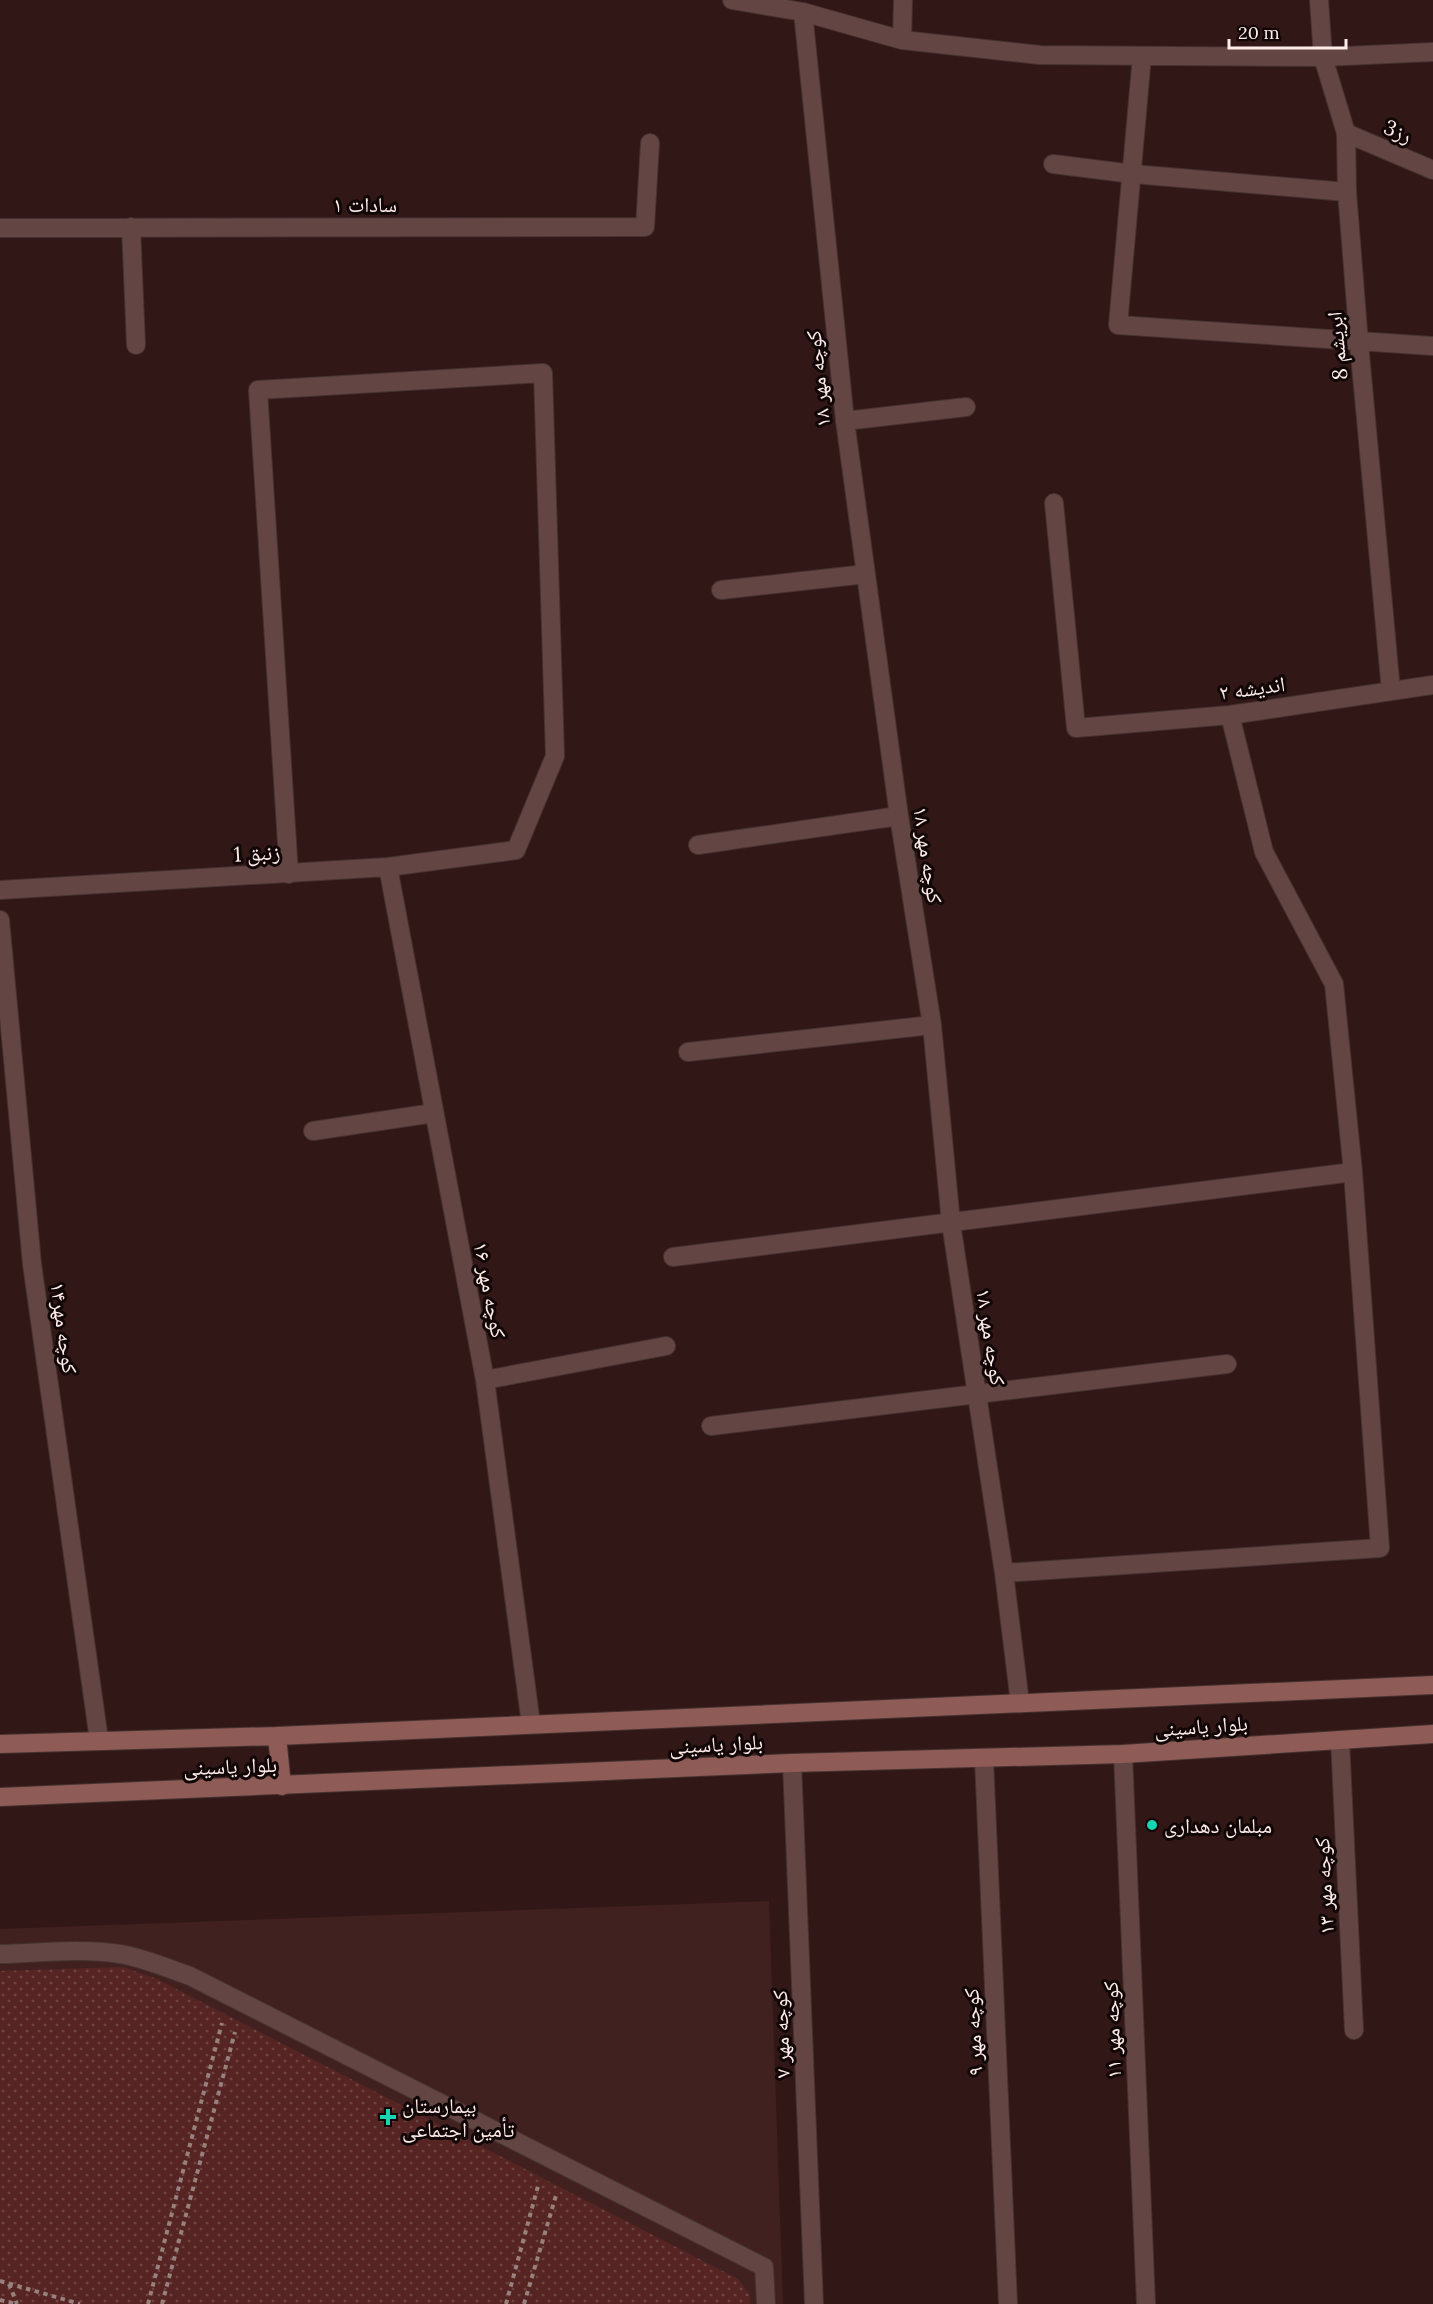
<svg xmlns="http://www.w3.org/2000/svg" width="1433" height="2304" viewBox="0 0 1433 2304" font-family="Lora,'Noto Naskh Arabic',serif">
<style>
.built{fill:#41211f}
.grass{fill:url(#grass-dots)}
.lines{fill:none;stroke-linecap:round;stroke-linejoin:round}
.lane-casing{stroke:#453231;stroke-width:20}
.street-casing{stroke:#453231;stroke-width:20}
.secondary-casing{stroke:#453231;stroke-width:20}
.path{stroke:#97817f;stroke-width:4;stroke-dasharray:4.5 4.5;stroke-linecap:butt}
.lane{stroke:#634643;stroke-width:18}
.street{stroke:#634643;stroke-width:18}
.secondary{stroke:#8f5b56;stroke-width:18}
.poi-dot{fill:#17d5b3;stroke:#110706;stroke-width:2}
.labels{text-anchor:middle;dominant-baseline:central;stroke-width:6;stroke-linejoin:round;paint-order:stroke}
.street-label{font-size:21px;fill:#ffecea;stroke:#110706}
.poi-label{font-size:21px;fill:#ffecea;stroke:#110706;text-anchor:start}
</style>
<defs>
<pattern id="grass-dots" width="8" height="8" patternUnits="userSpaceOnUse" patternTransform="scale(1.5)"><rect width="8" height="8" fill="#562523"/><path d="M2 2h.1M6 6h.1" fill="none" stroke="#6f4543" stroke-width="1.8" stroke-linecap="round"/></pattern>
</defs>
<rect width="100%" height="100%" fill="#311816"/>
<path class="built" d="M 769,1901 L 783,2304 L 0,2304 L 0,1929 Z"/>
<path class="grass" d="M 123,1967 L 157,1979 L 738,2279 L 750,2295 L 750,2304 L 0,2304 L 0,1971 Z"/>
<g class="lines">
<g class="lane-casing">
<path id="lane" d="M 0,1954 C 39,1953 81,1948 120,1954 C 144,1958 167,1968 190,1976 L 764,2267 L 766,2304"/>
</g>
<g class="street-casing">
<path id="street" d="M 732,0 L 803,12 L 902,40 L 1040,55 L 1323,57 L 1433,52
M 1319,0 L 1323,57 L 1346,133 L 1347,192 L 1359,343 L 1391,691
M 803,12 L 845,421 L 899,816 L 932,1025 L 951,1223 L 1004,1573 L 1020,1703
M 902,40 L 903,0
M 1142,56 L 1118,325 L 1433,346
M 1346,133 L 1433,170
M 1053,164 L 1133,174 L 1347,192
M 131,227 L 136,345
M 0,228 L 645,227 L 650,143
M 845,421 L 966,407
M 1054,503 L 1076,728 L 1230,715 L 1433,685
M 721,590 L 866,574
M 698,845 L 899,816
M 388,867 L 485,1380 L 531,1724
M 0,890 L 388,867 L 516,850 L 555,756 L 543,373 L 258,390 L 289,874
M 0,920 L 32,1264 L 99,1740
M 688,1052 L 932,1025
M 313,1131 L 434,1113
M 673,1257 L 1353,1172
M 485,1380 L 666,1346
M 711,1426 L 1227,1364
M 1004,1573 L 1380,1548 L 1353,1172 L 1334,984 L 1264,852 L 1230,715
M 1340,1740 L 1354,2030
M 1123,1754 L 1146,2304
M 984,1759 L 1008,2304
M 792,1763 L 814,2304"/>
</g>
<g class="secondary-casing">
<path id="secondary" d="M 277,1736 L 282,1786
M 0,1744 L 277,1736 L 1433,1685
M 0,1797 L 792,1763 L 1123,1754 L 1433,1734"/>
</g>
<path class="path" d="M 0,2281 L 80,2304
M 9,2284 L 17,2304
M 0,2300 L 16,2304
M 148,2304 L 222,2023
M 162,2304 L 235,2032
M 506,2304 L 538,2186
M 524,2304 L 557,2192"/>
<use href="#lane" class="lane"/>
<use href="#street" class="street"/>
<use href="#secondary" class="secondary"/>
</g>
<g class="poi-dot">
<circle cx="1152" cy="1825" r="6"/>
<path d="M385 2108h6v6h6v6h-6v6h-6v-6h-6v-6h6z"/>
</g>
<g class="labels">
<g class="street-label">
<text transform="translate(1398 131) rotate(23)">رز3</text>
<text x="365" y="204">سادات ۱</text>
<text transform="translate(1337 346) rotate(-95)">ابریشم 8</text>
<text transform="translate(818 379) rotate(-96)">کوچه مهر ۱۸</text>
<text transform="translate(1252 688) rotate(-8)">اندیشه ۲</text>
<text transform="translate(257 853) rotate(-3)">زنبق 1</text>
<text transform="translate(928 855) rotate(81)">کوچه مهر ۱۸</text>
<text transform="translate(490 1290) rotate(79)">کوچه مهر ۱۶</text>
<text transform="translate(64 1328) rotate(82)">کوچه مهر۱۴</text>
<text transform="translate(991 1337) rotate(81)">کوچه مهر ۱۸</text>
<text transform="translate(1201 1726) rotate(-4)">بلوار یاسینی</text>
<text transform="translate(716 1744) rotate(-3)">بلوار یاسینی</text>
<text transform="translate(230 1766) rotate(-2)">بلوار یاسینی</text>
<text transform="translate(1324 1886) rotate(-93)">کوچه مهر ۱۳</text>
<text transform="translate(1112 2030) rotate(-92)">کوچه مهر ۱۱</text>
<text transform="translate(973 2032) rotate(-93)">کوچه مهر ۹</text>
<text transform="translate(781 2034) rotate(-92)">کوچه مهر ۷</text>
</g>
<g class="poi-label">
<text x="1164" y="1825">مبلمان دهداری</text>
<text x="402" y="2105">بیمارستان<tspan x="402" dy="24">تأمین اجتماعی</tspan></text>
</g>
</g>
<path d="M1229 39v9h117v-9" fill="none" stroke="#ffecea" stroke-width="3"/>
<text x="1238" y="39" font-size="18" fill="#ffecea" stroke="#110706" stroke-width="4.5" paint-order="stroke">20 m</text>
</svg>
